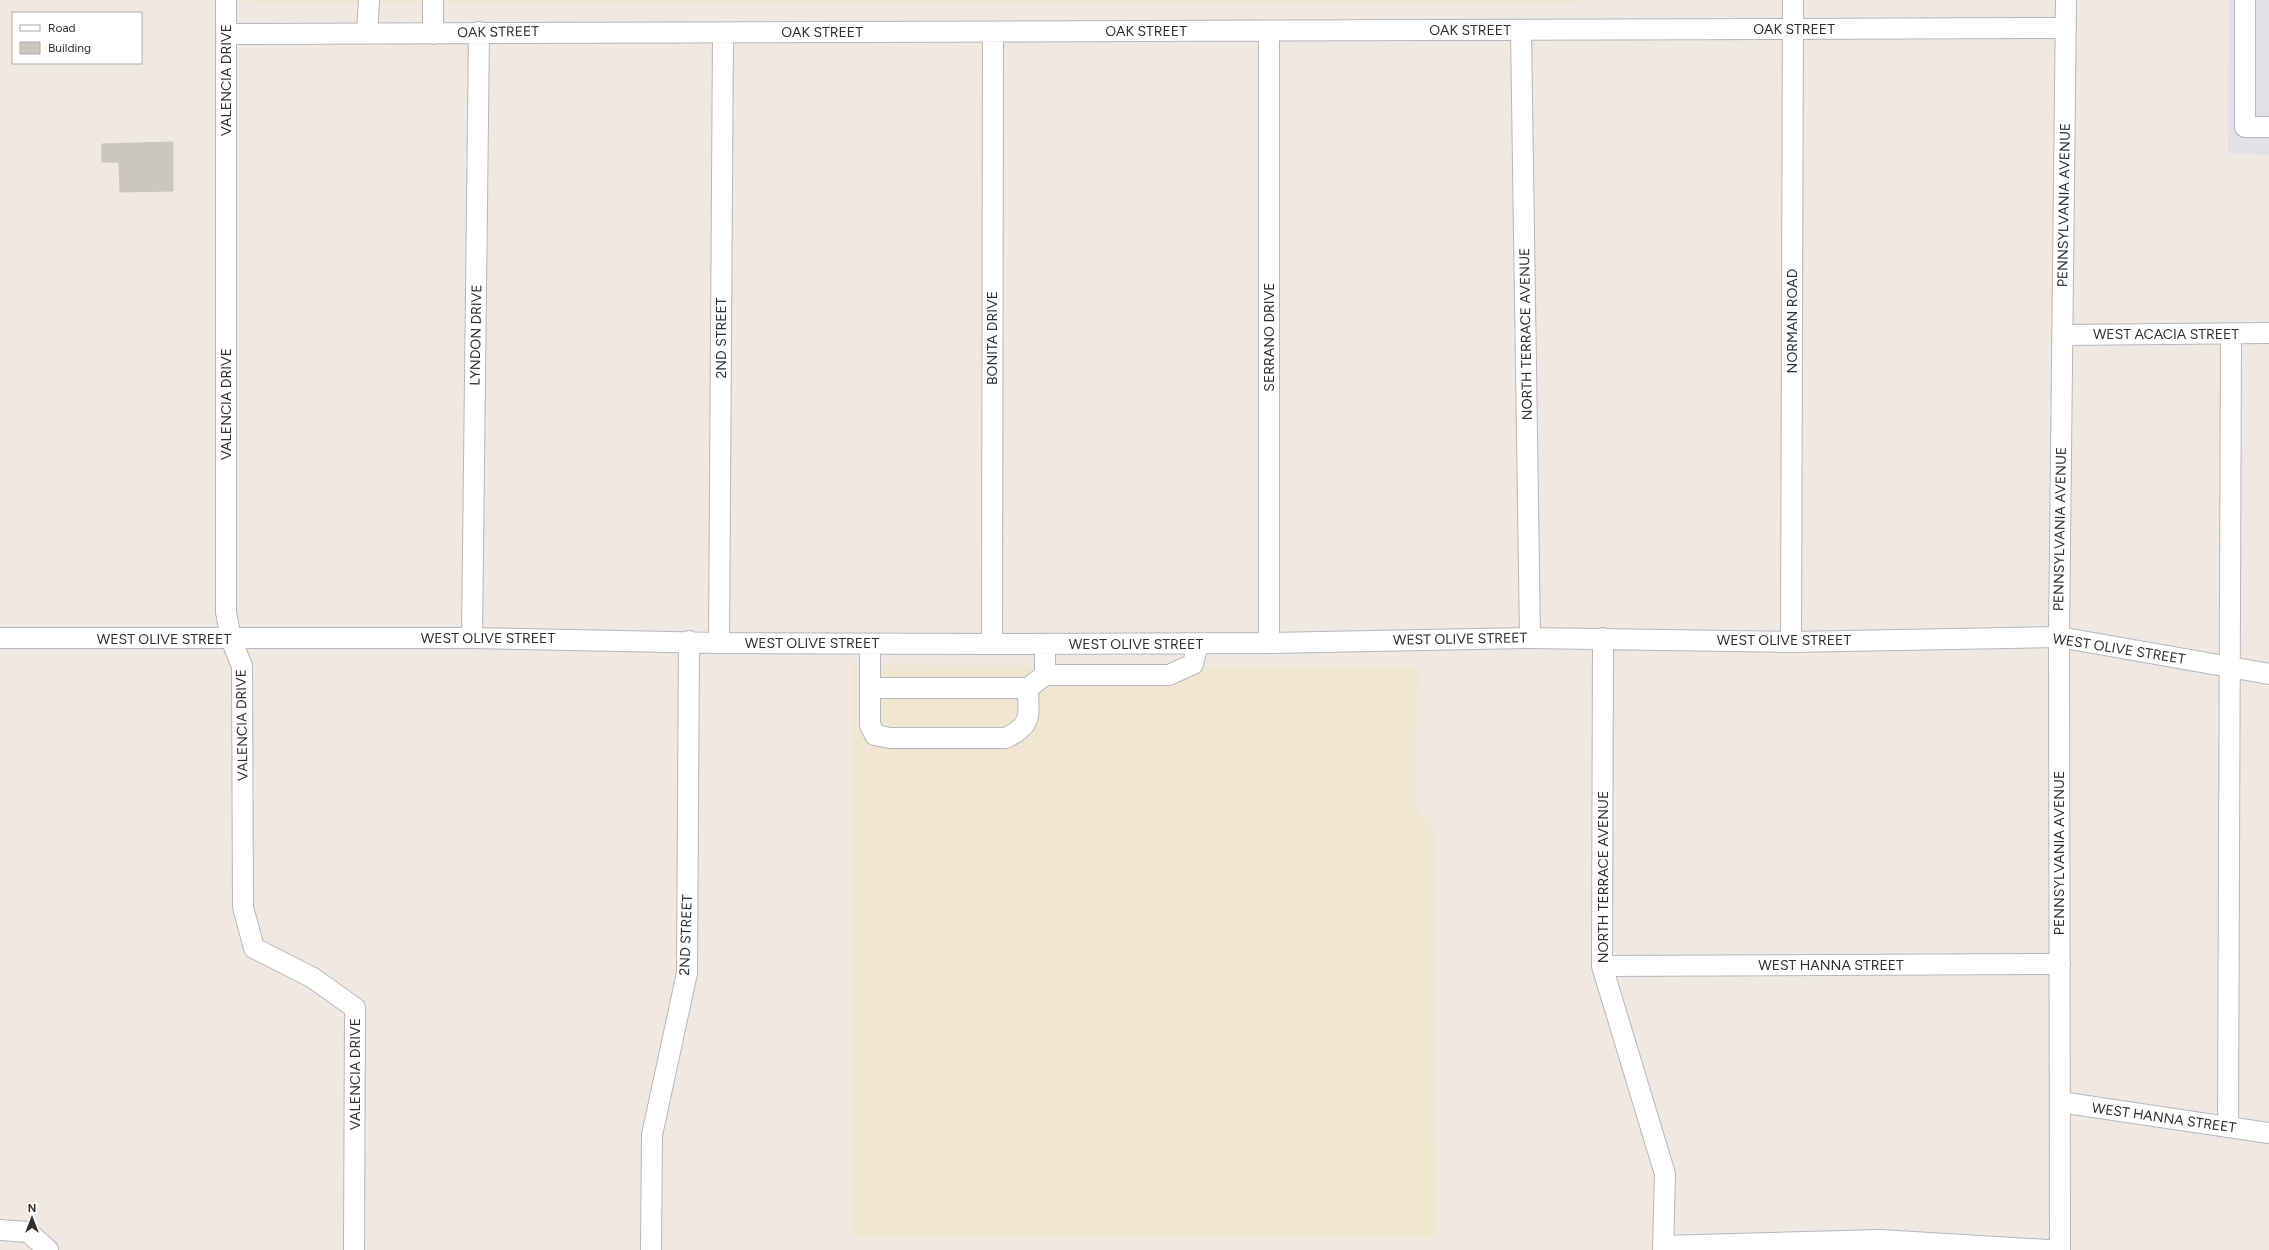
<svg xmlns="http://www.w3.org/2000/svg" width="2269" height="1250" viewBox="0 0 2269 1250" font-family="Figtree,sans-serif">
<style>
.industrial{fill:#e3e1e8}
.education{fill:#f0e6d1}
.building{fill:#cbc7bf;stroke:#cbc5ba}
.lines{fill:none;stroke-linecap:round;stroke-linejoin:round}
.minor-casing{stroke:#b4b7c1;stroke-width:22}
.minor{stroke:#fff;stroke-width:20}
.labels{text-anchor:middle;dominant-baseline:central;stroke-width:3.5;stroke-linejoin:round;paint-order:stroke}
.street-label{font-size:14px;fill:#2e2e2e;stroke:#fff}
</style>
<rect width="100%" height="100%" fill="#efe9e1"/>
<path class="industrial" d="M 2229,0 L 2269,0 L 2269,155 L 2228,153 Z"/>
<path class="education" d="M 249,0 L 1576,0 L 1576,2 L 249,2 Z
M 853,665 L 1418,667 L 1416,807 L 1436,834 L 1437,1237 L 852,1237 Z"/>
<path class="building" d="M 173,142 L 173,191 L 120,192 L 119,162 L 102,162 L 102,144 Z"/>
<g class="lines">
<g class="minor-casing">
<path id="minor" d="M 226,0 L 226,612 L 231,639 L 242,666 L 243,907 L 254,948 L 313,978 L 355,1008 L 354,1250
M 2245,0 L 2245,127 L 2269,127
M 1521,30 L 1530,638
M 226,34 L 2066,28
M 367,34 L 369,0
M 433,34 L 433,0
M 2063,335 L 2269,333
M 0,638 L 472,638 L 719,643 L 992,644 L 1269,643 L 1530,638 L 1791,642 L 2059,637 L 2269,674
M 472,638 L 479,32
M 1603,638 L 1602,966 L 1665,1174 L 1663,1250
M 1791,642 L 1793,0
M 719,643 L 723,33
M 1269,643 L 1269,31
M 870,644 L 870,725 L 875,735 L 890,738 L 1006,738 C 1034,724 1028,715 1028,688 L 1045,675 L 1045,644
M 992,644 L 993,32
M 1045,675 L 1169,675 L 1193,664 L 1198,644
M 870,688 L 1028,688
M 1602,966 L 2060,964
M 2060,1102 L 2269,1133
M 2228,1127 L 2231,334
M 0,1230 L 28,1232 L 48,1250
M 1663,1246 L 1880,1240 L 2048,1250
M 651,1250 L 652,1135 L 687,973 L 689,641
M 2060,1250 L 2059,637 L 2066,0"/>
</g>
<use href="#minor" class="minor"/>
</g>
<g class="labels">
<g class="street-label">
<text x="1794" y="29">OAK STREET</text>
<text x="1470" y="30">OAK STREET</text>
<text x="1146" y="31">OAK STREET</text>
<text transform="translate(498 32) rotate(-1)">OAK STREET</text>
<text x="822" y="32">OAK STREET</text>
<text transform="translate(226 80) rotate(-90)">VALENCIA DRIVE</text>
<text transform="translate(2064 205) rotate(-89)">PENNSYLVANIA AVENUE</text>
<text transform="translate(1792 321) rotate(-90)">NORMAN ROAD</text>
<text transform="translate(1526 334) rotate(-91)">NORTH TERRACE AVENUE</text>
<text x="2166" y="334">WEST ACACIA STREET</text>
<text transform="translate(476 335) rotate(-89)">LYNDON DRIVE</text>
<text transform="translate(1269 337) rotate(-90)">SERRANO DRIVE</text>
<text transform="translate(721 338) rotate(-90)">2ND STREET</text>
<text transform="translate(992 338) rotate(-90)">BONITA DRIVE</text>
<text transform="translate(226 404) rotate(-90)">VALENCIA DRIVE</text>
<text transform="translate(2060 529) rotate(-89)">PENNSYLVANIA AVENUE</text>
<text x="488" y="638">WEST OLIVE STREET</text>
<text x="164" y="639">WEST OLIVE STREET</text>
<text transform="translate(1460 639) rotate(-1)">WEST OLIVE STREET</text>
<text x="1784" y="640">WEST OLIVE STREET</text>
<text x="812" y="643">WEST OLIVE STREET</text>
<text x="1136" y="644">WEST OLIVE STREET</text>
<text transform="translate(2119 649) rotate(9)">WEST OLIVE STREET</text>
<text transform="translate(242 725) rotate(-91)">VALENCIA DRIVE</text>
<text transform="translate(2059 853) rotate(-90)">PENNSYLVANIA AVENUE</text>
<text transform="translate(1603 877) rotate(-90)">NORTH TERRACE AVENUE</text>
<text transform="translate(686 935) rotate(-88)">2ND STREET</text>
<text x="1831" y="965">WEST HANNA STREET</text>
<text transform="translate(355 1074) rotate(-90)">VALENCIA DRIVE</text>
<text transform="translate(2164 1118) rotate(8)">WEST HANNA STREET</text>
</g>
</g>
<rect x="12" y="12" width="130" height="52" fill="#ffffff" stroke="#ababab"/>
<rect x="20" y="25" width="20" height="6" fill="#ffffff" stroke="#ababab"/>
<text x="48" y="32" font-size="12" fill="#2e2e2e">Road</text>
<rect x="20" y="42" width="20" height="12" fill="#cbc7bf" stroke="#ababab"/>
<text x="48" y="52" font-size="12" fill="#2e2e2e">Building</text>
<g transform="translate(32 1218)" stroke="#ffffff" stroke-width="3" paint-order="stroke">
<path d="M0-3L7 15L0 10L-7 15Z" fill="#2e2e2e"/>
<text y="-6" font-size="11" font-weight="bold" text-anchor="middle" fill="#2e2e2e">N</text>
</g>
</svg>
